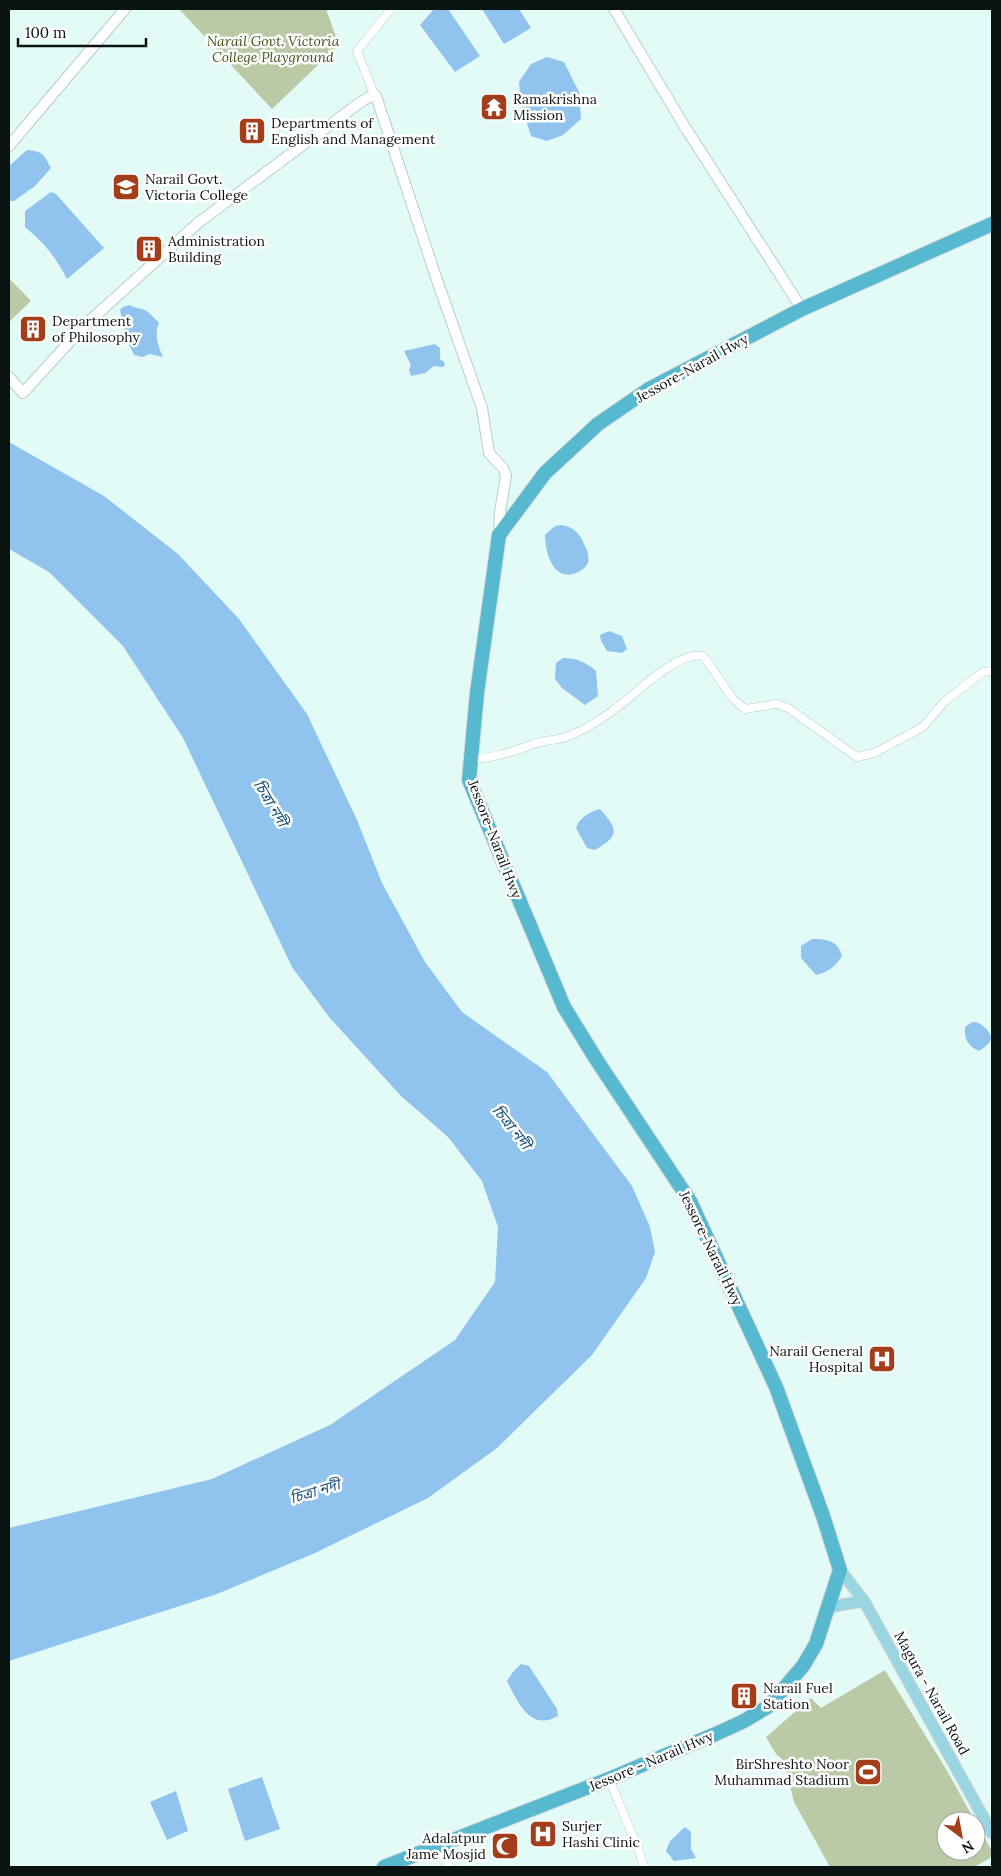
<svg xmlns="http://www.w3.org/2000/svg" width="1001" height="1876" viewBox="0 0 1001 1876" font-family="Lora,'Noto Sans Bengali',serif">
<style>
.green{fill:#bacaa6}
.water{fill:#90c3ee}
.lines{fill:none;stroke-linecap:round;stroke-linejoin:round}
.street-casing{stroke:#b7cecb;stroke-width:9}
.secondary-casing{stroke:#b7cecb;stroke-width:12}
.primary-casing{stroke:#d8d9d9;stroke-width:13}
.highway-casing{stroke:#d8d9d9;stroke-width:16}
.street{stroke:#fff;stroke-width:8}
.secondary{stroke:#fff;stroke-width:10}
.primary{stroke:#9ad5e2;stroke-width:11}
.highway{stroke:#57b9cf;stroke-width:14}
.labels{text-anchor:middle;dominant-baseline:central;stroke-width:5;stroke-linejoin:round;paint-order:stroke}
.park-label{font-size:14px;font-style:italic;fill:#405519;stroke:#fff}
.poi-label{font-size:14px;fill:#0b1312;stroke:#fff;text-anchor:start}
.street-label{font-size:14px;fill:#0b1312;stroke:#fff}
.water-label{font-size:15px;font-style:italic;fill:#1b537c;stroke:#fff}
</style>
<rect width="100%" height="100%" fill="#e3fbf7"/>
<path class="green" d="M 179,9 L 326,9 L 339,45 L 272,109 Z
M 9,278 L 31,301 L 9,322 Z
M 885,1670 L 946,1769 L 975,1821 L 946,1821 L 946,1851 L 976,1851 L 976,1822 L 992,1851 L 992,1857 L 974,1867 L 830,1867 L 794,1802 L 784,1761 L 776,1754 L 766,1737 L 811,1698 L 821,1708 Z"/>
<path class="water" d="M 434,9 L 448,9 L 480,56 L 455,72 L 420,25 Z
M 482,9 L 519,9 L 531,28 L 504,44 Z
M 547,57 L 564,62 L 579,92 L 581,119 L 563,135 L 547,141 L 531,136 L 521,104 L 519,82 L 531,64 Z
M 27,150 C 43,151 44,155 51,168 L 35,186 L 14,201 L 9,201 L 9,166 Z
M 51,192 L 56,194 L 104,248 L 67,279 C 55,256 45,244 25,227 L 25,211 Z
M 130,305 C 135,308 138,308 142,309 C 149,311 154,318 159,323 C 154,335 158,345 163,357 L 150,354 L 142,357 L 134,355 L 126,338 L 120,310 L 123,307 Z
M 435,344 L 440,348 L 440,359 L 444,362 L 445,365 L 443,367 L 434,366 L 425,373 L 411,376 L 409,370 L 411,365 L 404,351 Z
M 9,442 L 104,496 L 178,554 L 239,619 L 307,714 L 357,820 L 382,883 L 425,962 L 462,1012 L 547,1072 L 632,1186 L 650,1227 L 655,1252 L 646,1278 L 592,1355 L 497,1448 L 428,1498 L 315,1553 L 217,1594 L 9,1661 L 9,1528 L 212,1479 L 330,1425 L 455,1340 L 495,1282 L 498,1227 L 482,1181 L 448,1137 L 401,1096 L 329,1017 L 292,967 L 183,738 L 123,646 L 49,572 L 9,549 Z
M 562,525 C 573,527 580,533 584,544 C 587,550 590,557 588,563 C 584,571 570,578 561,573 C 549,567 545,547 545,535 L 555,526 Z
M 609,631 L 622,636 L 627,649 L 622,653 L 607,651 L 601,641 L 600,635 Z
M 563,658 C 577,658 586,662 596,671 L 598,696 L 585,705 L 562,688 L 555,679 L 556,663 Z
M 600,809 C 618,829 620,836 595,850 L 587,848 L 576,828 C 579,818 589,812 600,809 Z
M 812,939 C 826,939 838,940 842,956 C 836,966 827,973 816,975 L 801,958 L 801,946 Z
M 972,1022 C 978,1022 979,1023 983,1026 C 996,1037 992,1043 979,1051 C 968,1046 964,1039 965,1027 Z
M 521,1664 L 529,1666 L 557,1709 L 558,1716 C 530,1732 518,1702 507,1681 L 513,1672 Z
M 262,1777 L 280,1829 L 245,1841 L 228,1789 Z
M 176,1791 L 188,1831 L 167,1840 L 150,1802 Z
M 685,1827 L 691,1832 L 691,1849 L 696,1858 L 674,1861 L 666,1851 L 670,1841 Z"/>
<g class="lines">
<g class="street-casing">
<path id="street" d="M 374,94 L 357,51 L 391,9
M 470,759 C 497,758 511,752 536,743 C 547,740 559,740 569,736 C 589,728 608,715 624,702 C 639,690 684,647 704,657 L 734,700 L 745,709 L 777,704 L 788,708 L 857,757 L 874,753 L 923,727 L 945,701 L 983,672 L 992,671
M 609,1779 L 638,1848 L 644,1867
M 439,1845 L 449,1867"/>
</g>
<g class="secondary-casing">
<path id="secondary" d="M 614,9 L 685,127 L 802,309
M 9,146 L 125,9
M 9,377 L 23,393 L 84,326 L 198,223 L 358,104 L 374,94 L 376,96 L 438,283 L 482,408 L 489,453 L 503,468 L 506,476 L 500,512 L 499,534"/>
</g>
<g class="primary-casing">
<path id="primary" d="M 840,1570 L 864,1601 L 992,1833
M 829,1607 L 864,1601"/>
</g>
<g class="highway-casing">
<path id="highway" d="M 384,1867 L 609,1779 L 718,1733 L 744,1721 L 769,1706 L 803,1666 L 816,1644 L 840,1570 L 823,1516 L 776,1387 L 690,1201 L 596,1059 L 564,1007 L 469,780 L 477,693 L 499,535 L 545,473 L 598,424 L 649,389 L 802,309 L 992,224"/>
</g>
<use href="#street" class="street"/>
<use href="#secondary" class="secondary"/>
<use href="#primary" class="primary"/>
<use href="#highway" class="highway"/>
</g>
<defs>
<g id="temple-square" transform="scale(1.4375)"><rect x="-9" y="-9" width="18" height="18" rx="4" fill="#a43d1a" stroke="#fff"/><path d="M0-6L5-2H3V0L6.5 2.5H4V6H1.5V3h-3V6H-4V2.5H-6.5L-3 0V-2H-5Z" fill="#fff"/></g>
<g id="building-square" transform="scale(1.4375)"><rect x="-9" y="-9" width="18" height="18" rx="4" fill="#a43d1a" stroke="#fff"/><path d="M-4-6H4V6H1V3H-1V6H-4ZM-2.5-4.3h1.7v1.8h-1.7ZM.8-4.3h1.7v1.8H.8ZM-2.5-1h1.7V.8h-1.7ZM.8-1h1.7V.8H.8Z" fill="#fff"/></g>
<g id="university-square" transform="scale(1.4375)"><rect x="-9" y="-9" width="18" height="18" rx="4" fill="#a43d1a" stroke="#fff"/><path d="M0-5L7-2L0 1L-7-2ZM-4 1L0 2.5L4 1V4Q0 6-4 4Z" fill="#fff"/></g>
<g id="hospital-square" transform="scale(1.4375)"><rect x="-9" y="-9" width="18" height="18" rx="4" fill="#a43d1a" stroke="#fff"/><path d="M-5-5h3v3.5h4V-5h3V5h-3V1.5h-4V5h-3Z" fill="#fff"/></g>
<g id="stadium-square" transform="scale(1.4375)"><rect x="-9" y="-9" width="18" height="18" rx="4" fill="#a43d1a" stroke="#fff"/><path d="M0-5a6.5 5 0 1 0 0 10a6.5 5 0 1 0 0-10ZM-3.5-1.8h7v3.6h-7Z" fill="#fff"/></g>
<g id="mosque-square" transform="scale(1.4375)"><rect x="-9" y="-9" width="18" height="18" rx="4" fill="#a43d1a" stroke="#fff"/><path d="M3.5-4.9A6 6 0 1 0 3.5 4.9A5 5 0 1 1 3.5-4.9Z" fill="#fff"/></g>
</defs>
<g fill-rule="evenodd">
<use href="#temple-square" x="494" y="107"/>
<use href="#building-square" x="252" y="131"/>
<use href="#university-square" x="126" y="187"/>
<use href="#building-square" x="149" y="249"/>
<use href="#building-square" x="33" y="329"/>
<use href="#hospital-square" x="882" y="1359"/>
<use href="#building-square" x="744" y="1696"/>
<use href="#stadium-square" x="868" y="1772"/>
<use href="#hospital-square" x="543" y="1834"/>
<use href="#mosque-square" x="505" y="1846"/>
</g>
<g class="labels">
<g class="park-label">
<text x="273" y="41">Narail Govt. Victoria<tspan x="273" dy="16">College Playground</tspan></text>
</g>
<g class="poi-label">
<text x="513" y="99">Ramakrishna<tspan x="513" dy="16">Mission</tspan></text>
<text x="271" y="123">Departments of<tspan x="271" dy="16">English and Management</tspan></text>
<text x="145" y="179">Narail Govt.<tspan x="145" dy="16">Victoria College</tspan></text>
<text x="168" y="241">Administration<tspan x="168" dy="16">Building</tspan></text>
<text x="52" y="321">Department<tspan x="52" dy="16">of Philosophy</tspan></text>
<text x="863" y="1351" text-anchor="end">Narail General<tspan x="863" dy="16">Hospital</tspan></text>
<text x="763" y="1688">Narail Fuel<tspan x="763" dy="16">Station</tspan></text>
<text x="849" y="1764" text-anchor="end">BirShreshto Noor<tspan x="849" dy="16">Muhammad Stadium</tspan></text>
<text x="562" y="1826">Surjer<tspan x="562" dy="16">Hashi Clinic</tspan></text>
<text x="486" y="1838" text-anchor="end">Adalatpur<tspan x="486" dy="16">Jame Mosjid</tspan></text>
</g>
<g class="street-label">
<text transform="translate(692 368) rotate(-29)">Jessore-Narail Hwy</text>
<text transform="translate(495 839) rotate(69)">Jessore-Narail Hwy</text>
<text transform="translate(711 1248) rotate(64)">Jessore-Narail Hwy</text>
<text transform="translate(932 1693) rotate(61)">Magura - Narail Road</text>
<text transform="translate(651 1761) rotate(-23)">Jessore - Narail Hwy</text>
</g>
<g class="water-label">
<text transform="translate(271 803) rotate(59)">চিত্রা নদী</text>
<text transform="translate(512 1127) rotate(51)">চিত্রা নদী</text>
<text transform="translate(315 1491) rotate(-17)">চিত্রা নদী</text>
</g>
</g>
<rect width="1001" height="1876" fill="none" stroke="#0b1312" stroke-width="20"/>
<g transform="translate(961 1836) rotate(148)"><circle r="24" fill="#ffffff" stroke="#9da1a0"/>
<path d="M0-4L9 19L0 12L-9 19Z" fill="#a43d1a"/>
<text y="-8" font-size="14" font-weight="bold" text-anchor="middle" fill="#0b1312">N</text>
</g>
<path d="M18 38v8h128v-8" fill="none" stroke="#0b1312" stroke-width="2.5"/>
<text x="25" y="38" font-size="15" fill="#0b1312" stroke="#ffffff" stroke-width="4" paint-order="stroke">100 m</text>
</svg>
